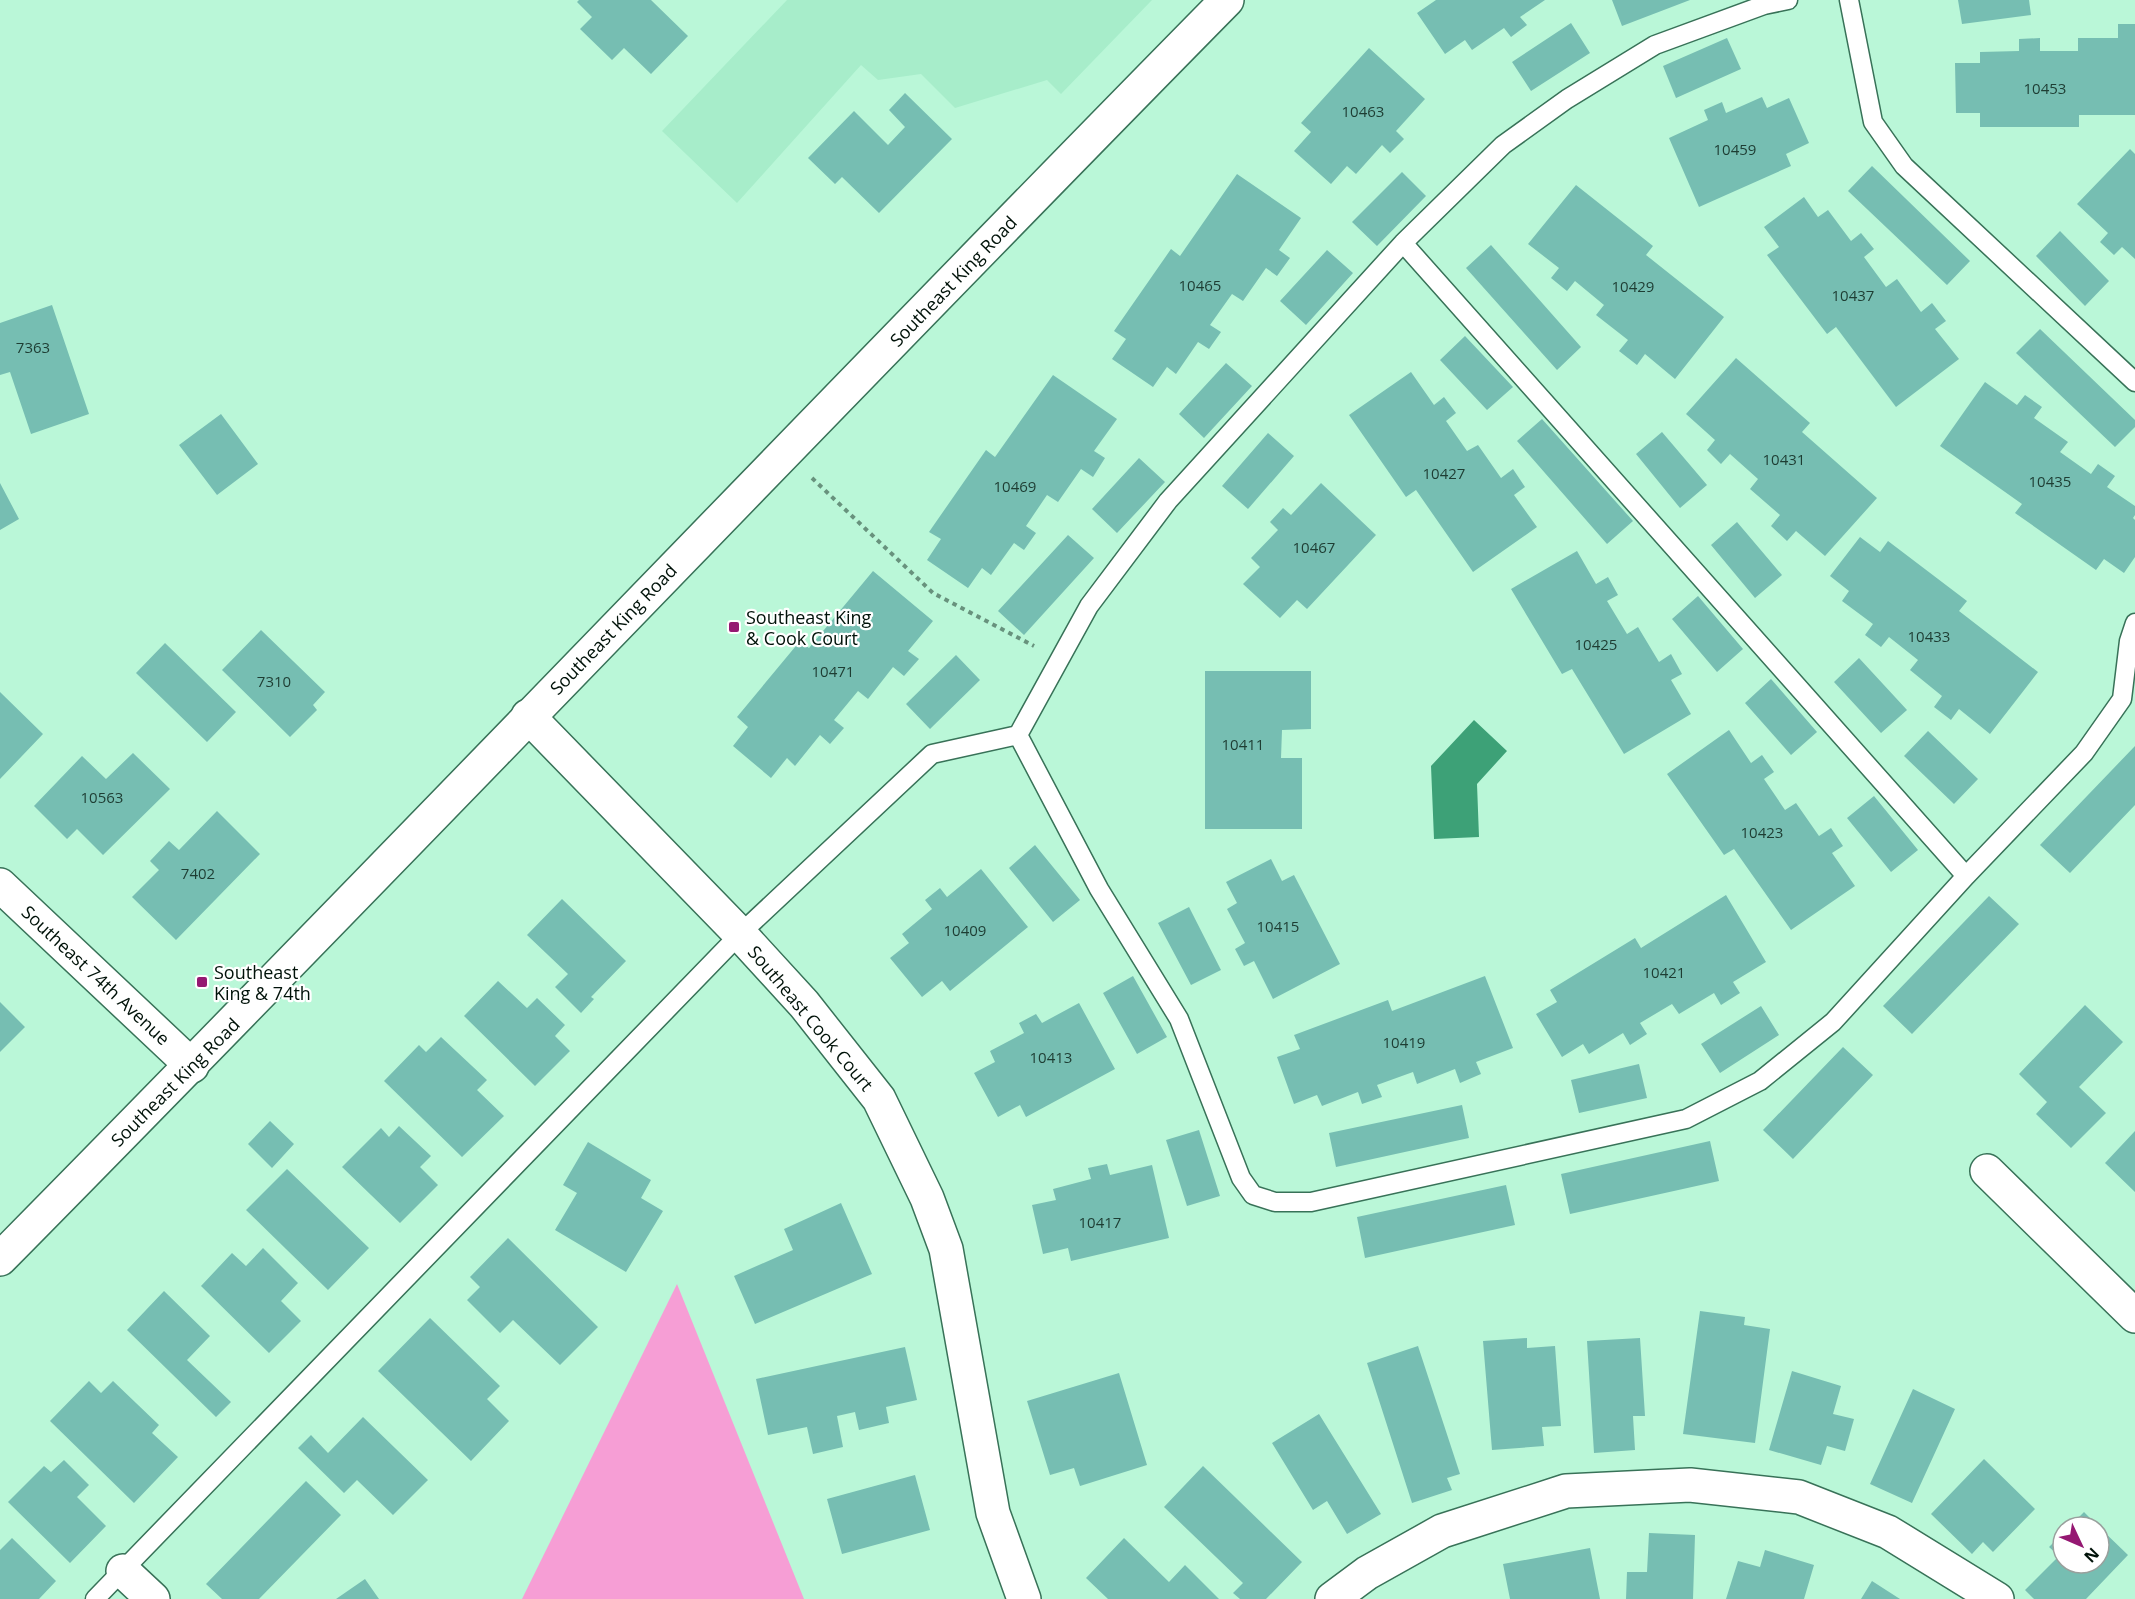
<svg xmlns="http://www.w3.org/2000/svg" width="2135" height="1599" viewBox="0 0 2135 1599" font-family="'Open Sans',sans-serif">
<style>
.built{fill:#a7edca}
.green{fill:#f69ed5}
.water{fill:#3da177}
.building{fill:#76beb2}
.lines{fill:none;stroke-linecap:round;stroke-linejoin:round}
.service-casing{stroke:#387258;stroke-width:21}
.minor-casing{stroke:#387258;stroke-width:36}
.secondary-casing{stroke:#387258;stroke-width:36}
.path{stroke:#68927d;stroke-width:4;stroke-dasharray:4.5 4.5;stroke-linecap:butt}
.service{stroke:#fff;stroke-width:18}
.minor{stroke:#fff;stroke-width:33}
.secondary{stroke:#fff;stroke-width:33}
.poi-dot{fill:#951872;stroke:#fff;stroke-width:2}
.labels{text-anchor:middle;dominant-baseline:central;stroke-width:4.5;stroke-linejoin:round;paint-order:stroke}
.number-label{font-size:15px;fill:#1e3d33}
.street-label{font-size:18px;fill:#001209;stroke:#fff}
.poi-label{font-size:18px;fill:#001209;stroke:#fff;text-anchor:start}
</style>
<rect width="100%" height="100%" fill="#baf7d8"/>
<path class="built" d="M 787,0 L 1152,0 L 1061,94 L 1047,80 L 955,108 L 921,74 L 878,80 L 861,65 L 737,203 L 662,131 Z"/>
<path class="green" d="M 677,1284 L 804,1599 L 522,1599 Z"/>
<path class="water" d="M 1474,720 L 1507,751 L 1477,784 L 1479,837 L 1434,839 L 1431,766 Z"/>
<path class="building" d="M 579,0 L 651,0 L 688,36 L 651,74 L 624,48 L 612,60 L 580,29 L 592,17 L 577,2 Z
M 1436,0 L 1545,0 L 1520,17 L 1527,25 L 1511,37 L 1504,28 L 1472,50 L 1465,40 L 1445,54 L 1417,13 Z
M 1612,0 L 1690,0 L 1622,26 Z
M 1958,0 L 2029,0 L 2031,15 L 1962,24 Z
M 1571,23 L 1590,53 L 1531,91 L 1512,62 Z
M 2118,24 L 2135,24 L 2135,115 L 2079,115 L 2079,127 L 1980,127 L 1980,113 L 1956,113 L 1955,63 L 1980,63 L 1980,52 L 2019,51 L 2019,39 L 2040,38 L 2040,51 L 2078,51 L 2078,38 L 2118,38 Z
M 1727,38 L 1741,69 L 1676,98 L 1663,66 Z
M 1369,48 L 1425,99 L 1396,131 L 1404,139 L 1390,153 L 1382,145 L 1356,174 L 1347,166 L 1331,184 L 1294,151 L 1311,132 L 1301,123 Z
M 905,93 L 952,139 L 879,213 L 842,177 L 835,184 L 808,158 L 854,111 L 888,145 L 905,127 L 889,110 Z
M 1762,97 L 1767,108 L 1789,98 L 1809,143 L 1786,154 L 1791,166 L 1699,207 L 1669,138 L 1708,120 L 1704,110 L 1722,102 L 1726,113 Z
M 2130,149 L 2135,154 L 2135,259 L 2122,247 L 2114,255 L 2100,242 L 2108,233 L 2077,204 Z
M 1872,166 L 1970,261 L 1947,285 L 1848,191 Z
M 1402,172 L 1426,196 L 1377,246 L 1352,222 Z
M 1237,174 L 1301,218 L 1279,250 L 1290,258 L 1277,276 L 1266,268 L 1243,301 L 1232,294 L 1210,325 L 1221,332 L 1209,349 L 1198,342 L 1176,374 L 1167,367 L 1153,387 L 1112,359 L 1126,339 L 1114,331 L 1171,249 L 1180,256 Z
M 1576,185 L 1653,246 L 1646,255 L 1724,317 L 1675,379 L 1645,354 L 1637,365 L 1619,351 L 1628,340 L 1596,315 L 1604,305 L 1575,281 L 1567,291 L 1551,278 L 1559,268 L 1528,244 Z
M 1804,197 L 1818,217 L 1828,210 L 1851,241 L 1861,233 L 1874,249 L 1864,257 L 1886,287 L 1897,279 L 1921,312 L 1932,303 L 1946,321 L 1935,329 L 1959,359 L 1896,407 L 1836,327 L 1827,334 L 1767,255 L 1779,247 L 1764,227 Z
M 2060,231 L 2109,281 L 2085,306 L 2036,256 Z
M 1491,245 L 1581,347 L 1557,370 L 1466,268 Z
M 1327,250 L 1353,273 L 1306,325 L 1280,301 Z
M 52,305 L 89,414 L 31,434 L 10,372 L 0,375 L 0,323 Z
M 2040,329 L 2135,420 L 2135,427 L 2115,447 L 2016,353 Z
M 1465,336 L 1513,387 L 1487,410 L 1440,360 Z
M 1736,358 L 1810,423 L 1802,432 L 1877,498 L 1825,556 L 1796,531 L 1787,541 L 1771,526 L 1780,515 L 1750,489 L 1758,479 L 1730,454 L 1721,464 L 1707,450 L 1715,440 L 1686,414 Z
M 1226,363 L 1252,386 L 1204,438 L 1179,414 Z
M 1411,372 L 1434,405 L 1444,397 L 1456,413 L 1446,421 L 1467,451 L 1478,445 L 1501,478 L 1513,469 L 1525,487 L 1514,495 L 1537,527 L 1473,572 L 1416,490 L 1406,497 L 1349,415 Z
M 1053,375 L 1117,419 L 1094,451 L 1105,458 L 1093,477 L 1081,469 L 1058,502 L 1047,495 L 1026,526 L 1036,533 L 1024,550 L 1014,543 L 991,575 L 982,568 L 968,588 L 927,560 L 941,539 L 929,532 L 986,450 L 995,457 Z
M 1985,382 L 2017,405 L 2025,395 L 2042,407 L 2034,418 L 2068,442 L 2060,452 L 2091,474 L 2098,464 L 2115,476 L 2107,487 L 2135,506 L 2135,515 L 2133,518 L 2135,520 L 2135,557 L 2124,573 L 2104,559 L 2096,570 L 2015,513 L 2022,504 L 1940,446 Z
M 221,414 L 258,464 L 217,495 L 179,445 Z
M 1542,419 L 1633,521 L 1607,544 L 1517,441 Z
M 1662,432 L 1707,485 L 1680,508 L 1636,454 Z
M 1268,433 L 1294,456 L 1248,509 L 1222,486 Z
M 1139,458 L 1165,482 L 1117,533 L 1092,509 Z
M 0,483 L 19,519 L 0,530 Z
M 1321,483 L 1376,535 L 1307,609 L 1297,600 L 1280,618 L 1243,584 L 1260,567 L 1251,558 L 1278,530 L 1270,522 L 1283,508 L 1291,515 Z
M 1737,522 L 1782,575 L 1755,598 L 1711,545 Z
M 1068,535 L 1094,558 L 1024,635 L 998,611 Z
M 1860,537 L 1880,552 L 1888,541 L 1967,601 L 1959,611 L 2038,672 L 1990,734 L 1959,709 L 1951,720 L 1934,707 L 1942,696 L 1910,670 L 1918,660 L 1889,637 L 1881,647 L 1865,635 L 1873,624 L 1842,601 L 1849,591 L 1830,576 Z
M 1577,551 L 1596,584 L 1608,577 L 1618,595 L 1607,601 L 1627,634 L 1638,627 L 1659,662 L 1671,654 L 1682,674 L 1671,680 L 1691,714 L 1624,754 L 1572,669 L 1562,674 L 1511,589 Z
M 873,571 L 933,621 L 908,651 L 919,659 L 904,676 L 893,667 L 868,699 L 858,691 L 834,720 L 844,728 L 830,744 L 820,735 L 795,766 L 787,758 L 771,778 L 733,746 L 748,727 L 737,717 L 800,641 L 809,648 Z
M 1698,596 L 1743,649 L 1717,672 L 1672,619 Z
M 261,630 L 325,692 L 313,705 L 317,710 L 290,737 L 222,670 Z
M 165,643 L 236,712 L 207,742 L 136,673 Z
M 956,655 L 980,680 L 930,729 L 906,704 Z
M 1859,658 L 1907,710 L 1881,733 L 1834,682 Z
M 1205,671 L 1311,671 L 1311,729 L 1282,730 L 1281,758 L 1302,758 L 1302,829 L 1205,829 Z
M 1771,679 L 1817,732 L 1791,755 L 1745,703 Z
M 0,692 L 43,734 L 0,779 Z
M 1729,730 L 1751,763 L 1762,755 L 1774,772 L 1764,779 L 1785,810 L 1796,803 L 1819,836 L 1831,828 L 1843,846 L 1832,853 L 1855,886 L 1791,930 L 1734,849 L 1724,855 L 1667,774 Z
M 1928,731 L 1978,779 L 1954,804 L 1904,756 Z
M 2135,746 L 2135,805 L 2070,873 L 2040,845 Z
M 133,753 L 170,789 L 103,855 L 77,829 L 67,839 L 34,806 L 82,756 L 106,779 Z
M 1874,796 L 1918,850 L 1891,872 L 1847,818 Z
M 217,811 L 260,854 L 176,940 L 132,897 L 159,870 L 150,861 L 169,841 L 179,850 Z
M 1035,845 L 1080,900 L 1053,922 L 1009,868 Z
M 1271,859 L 1282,881 L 1294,875 L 1340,964 L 1273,999 L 1254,961 L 1244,966 L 1235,949 L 1245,943 L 1227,909 L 1237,903 L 1226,882 Z
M 981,869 L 1028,927 L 950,991 L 942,981 L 922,997 L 890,958 L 909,943 L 902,934 L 932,909 L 925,900 L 940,888 L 947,897 Z
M 1726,895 L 1766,962 L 1733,982 L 1740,993 L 1721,1005 L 1714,993 L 1679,1014 L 1672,1004 L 1640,1023 L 1647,1034 L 1630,1045 L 1623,1033 L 1589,1054 L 1583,1044 L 1562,1057 L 1536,1014 L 1557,1002 L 1550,990 L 1635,938 L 1641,948 Z
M 1989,896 L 2019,924 L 1912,1034 L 1883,1006 Z
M 562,899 L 626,961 L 591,997 L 594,999 L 581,1013 L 555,987 L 568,974 L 527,935 Z
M 1189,907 L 1221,970 L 1191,985 L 1158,923 Z
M 1133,976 L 1167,1037 L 1137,1054 L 1103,993 Z
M 1485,976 L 1513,1048 L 1476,1062 L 1481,1074 L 1460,1083 L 1455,1069 L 1417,1084 L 1413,1072 L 1377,1085 L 1382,1097 L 1362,1104 L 1358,1092 L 1322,1106 L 1317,1095 L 1294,1104 L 1277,1057 L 1300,1049 L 1294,1035 L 1388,1000 L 1392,1011 Z
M 498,981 L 527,1008 L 537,998 L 565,1025 L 555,1036 L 570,1051 L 535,1086 L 464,1016 Z
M 0,1002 L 25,1027 L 0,1052 Z
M 1079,1003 L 1115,1069 L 1026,1117 L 1020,1105 L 998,1117 L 974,1073 L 995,1062 L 990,1051 L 1024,1033 L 1019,1023 L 1036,1014 L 1042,1023 Z
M 2085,1005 L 2123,1042 L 2079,1087 L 2106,1113 L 2071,1148 L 2036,1114 L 2047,1102 L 2019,1074 Z
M 1761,1006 L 1779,1035 L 1720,1073 L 1701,1044 Z
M 441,1037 L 487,1080 L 477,1090 L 504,1116 L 462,1157 L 384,1081 L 419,1045 L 426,1052 Z
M 1843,1047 L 1873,1075 L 1793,1159 L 1763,1130 Z
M 1639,1064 L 1647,1098 L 1579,1113 L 1571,1080 Z
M 1462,1105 L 1469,1138 L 1336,1167 L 1329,1133 Z
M 270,1121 L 294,1144 L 272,1168 L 248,1144 Z
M 399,1126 L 431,1156 L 420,1167 L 438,1185 L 400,1223 L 342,1167 L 381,1128 L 389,1137 Z
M 1199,1130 L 1220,1196 L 1187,1206 L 1166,1140 Z
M 2135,1131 L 2135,1192 L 2105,1163 Z
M 1710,1141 L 1719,1181 L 1570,1214 L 1561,1174 Z
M 588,1142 L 651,1180 L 641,1198 L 663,1211 L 626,1272 L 555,1230 L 577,1193 L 563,1185 Z
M 1107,1164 L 1110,1175 L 1152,1165 L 1169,1238 L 1071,1261 L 1068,1248 L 1043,1254 L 1032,1205 L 1056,1200 L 1053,1189 L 1091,1179 L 1088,1168 Z
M 287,1169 L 369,1248 L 328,1290 L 246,1210 Z
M 1506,1185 L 1515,1225 L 1365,1258 L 1357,1217 Z
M 841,1203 L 872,1274 L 755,1324 L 734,1276 L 793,1250 L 784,1229 Z
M 508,1238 L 598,1327 L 560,1365 L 513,1320 L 500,1333 L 467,1300 L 480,1287 L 470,1277 Z
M 263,1248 L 298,1283 L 281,1301 L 301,1321 L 269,1353 L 201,1286 L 232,1253 L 246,1266 Z
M 164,1291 L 210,1336 L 187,1360 L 231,1402 L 216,1417 L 127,1330 Z
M 1700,1311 L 1745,1317 L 1744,1325 L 1770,1329 L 1755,1443 L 1683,1434 Z
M 430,1318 L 500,1386 L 487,1399 L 509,1421 L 471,1461 L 378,1371 Z
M 1527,1338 L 1527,1348 L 1555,1346 L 1561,1426 L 1542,1427 L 1544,1446 L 1492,1450 L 1483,1341 Z
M 1640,1338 L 1645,1416 L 1633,1416 L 1635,1450 L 1594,1453 L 1587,1341 Z
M 1418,1346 L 1460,1474 L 1447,1478 L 1452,1490 L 1412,1503 L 1367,1363 Z
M 905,1347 L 917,1400 L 886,1407 L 889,1423 L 859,1430 L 855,1412 L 837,1416 L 843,1447 L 813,1454 L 807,1427 L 768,1435 L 756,1379 Z
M 1792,1371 L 1841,1386 L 1833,1414 L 1854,1419 L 1845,1451 L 1827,1446 L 1821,1465 L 1769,1450 Z
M 1119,1373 L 1147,1465 L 1080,1486 L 1074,1468 L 1050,1475 L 1027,1401 Z
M 89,1381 L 101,1393 L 113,1381 L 159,1425 L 152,1433 L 178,1457 L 134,1503 L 50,1421 Z
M 1913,1389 L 1955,1409 L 1912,1503 L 1870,1484 Z
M 1319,1414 L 1381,1514 L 1347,1534 L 1327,1501 L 1313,1510 L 1272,1443 Z
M 363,1417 L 428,1480 L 393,1515 L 357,1480 L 344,1493 L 298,1448 L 311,1435 L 328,1453 Z
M 1984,1459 L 2035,1509 L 1993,1552 L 1983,1542 L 1972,1554 L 1931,1514 Z
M 64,1460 L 89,1485 L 77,1497 L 106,1526 L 70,1563 L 8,1502 L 44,1466 L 51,1472 Z
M 1203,1466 L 1302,1562 L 1266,1599 L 1240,1599 L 1233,1593 L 1243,1583 L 1164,1507 Z
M 915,1475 L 930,1530 L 842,1554 L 827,1499 Z
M 306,1481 L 341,1515 L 259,1599 L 222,1599 L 206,1584 Z
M 2084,1512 L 2099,1527 L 2069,1527 Z
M 2099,1527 L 2128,1555 L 2086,1599 L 2034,1599 L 2025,1590 L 2059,1556 L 2049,1547 L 2063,1533 L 2063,1563 L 2099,1563 Z
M 1649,1533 L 1695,1535 L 1693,1599 L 1626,1599 L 1627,1572 L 1647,1572 Z
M 12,1538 L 56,1581 L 39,1599 L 0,1599 L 0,1550 Z
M 1124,1538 L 1169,1582 L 1185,1565 L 1219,1599 L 1108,1599 L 1086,1578 Z
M 1590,1548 L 1600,1599 L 1510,1599 L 1503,1564 Z
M 1765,1550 L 1814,1565 L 1804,1599 L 1726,1599 L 1738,1561 L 1760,1567 Z
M 365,1579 L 379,1599 L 336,1599 Z
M 1872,1581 L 1900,1599 L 1861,1599 Z"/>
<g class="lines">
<g class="service-casing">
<path id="service" d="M 1849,0 L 1873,122 L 1904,166 L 2135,382
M 1403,243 L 1966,876
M 1018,735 L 1099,889 L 1179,1019 L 1241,1178 L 1253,1195 L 1275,1202 L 1311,1202 L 1686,1119 L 1760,1081 L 1833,1022 L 1966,876 L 2084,753 L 2122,699 L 2129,641 L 2135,623
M 95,1599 L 740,934 L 932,754 L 1018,735 L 1089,606 L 1168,501 L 1403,243 L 1503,145 L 1567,99 L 1655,45 L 1764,5 L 1788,0"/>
</g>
<g class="minor-casing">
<path id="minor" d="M 528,716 L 740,934 L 804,1004 L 879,1099 L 927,1198 L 946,1249 L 993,1513 L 1024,1599
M 0,885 L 192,1066
M 1987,1171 L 2135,1316
M 123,1571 L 153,1599
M 1332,1599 L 1367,1573 L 1442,1531 L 1566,1491 L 1690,1485 L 1799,1497 L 1888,1532 L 1997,1599"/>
</g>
<g class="secondary-casing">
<path id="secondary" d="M 0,1259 C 412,842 816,417 1227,0"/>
</g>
<path class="path" d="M 812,478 L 933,593 L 1034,646"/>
<use href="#service" class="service"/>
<use href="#minor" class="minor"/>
<use href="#secondary" class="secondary"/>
</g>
<g class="poi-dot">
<rect x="728" y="621" width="12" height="12" rx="3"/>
<rect x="196" y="976" width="12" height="12" rx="3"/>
</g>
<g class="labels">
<g class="number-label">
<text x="2045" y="88">10453</text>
<text x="1363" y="111">10463</text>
<text x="1735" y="149">10459</text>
<text x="1200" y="285">10465</text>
<text x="1633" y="286">10429</text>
<text x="1853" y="295">10437</text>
<text x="33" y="347">7363</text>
<text x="1784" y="459">10431</text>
<text x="1444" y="473">10427</text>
<text x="2050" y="481">10435</text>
<text x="1015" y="486">10469</text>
<text x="1314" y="547">10467</text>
<text x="1929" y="636">10433</text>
<text x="1596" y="644">10425</text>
<text x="833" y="671">10471</text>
<text x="274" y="681">7310</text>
<text x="1243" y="744">10411</text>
<text x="102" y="797">10563</text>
<text x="1762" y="832">10423</text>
<text x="198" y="873">7402</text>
<text x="1278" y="926">10415</text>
<text x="965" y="930">10409</text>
<text x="1664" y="972">10421</text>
<text x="1404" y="1042">10419</text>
<text x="1051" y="1057">10413</text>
<text x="1100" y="1222">10417</text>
</g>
<g class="street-label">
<text transform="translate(953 281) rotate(-46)">Southeast King Road</text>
<text transform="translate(613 629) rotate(-46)">Southeast King Road</text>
<text transform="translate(96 975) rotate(43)">Southeast 74th Avenue</text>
<text transform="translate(811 1018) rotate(50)">Southeast Cook Court</text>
<text transform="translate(175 1082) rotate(-45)">Southeast King Road</text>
</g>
<g class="poi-label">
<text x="746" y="617">Southeast King<tspan x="746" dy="21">&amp; Cook Court</tspan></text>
<text x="214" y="972">Southeast<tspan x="214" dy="21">King &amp; 74th</tspan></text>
</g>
</g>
<g transform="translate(2081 1545) rotate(134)"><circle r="28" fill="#ffffff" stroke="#99a09d" stroke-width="1.5"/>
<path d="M0-4.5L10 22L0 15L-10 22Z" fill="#951872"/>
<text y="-9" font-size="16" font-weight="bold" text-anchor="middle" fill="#001209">N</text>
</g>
</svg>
